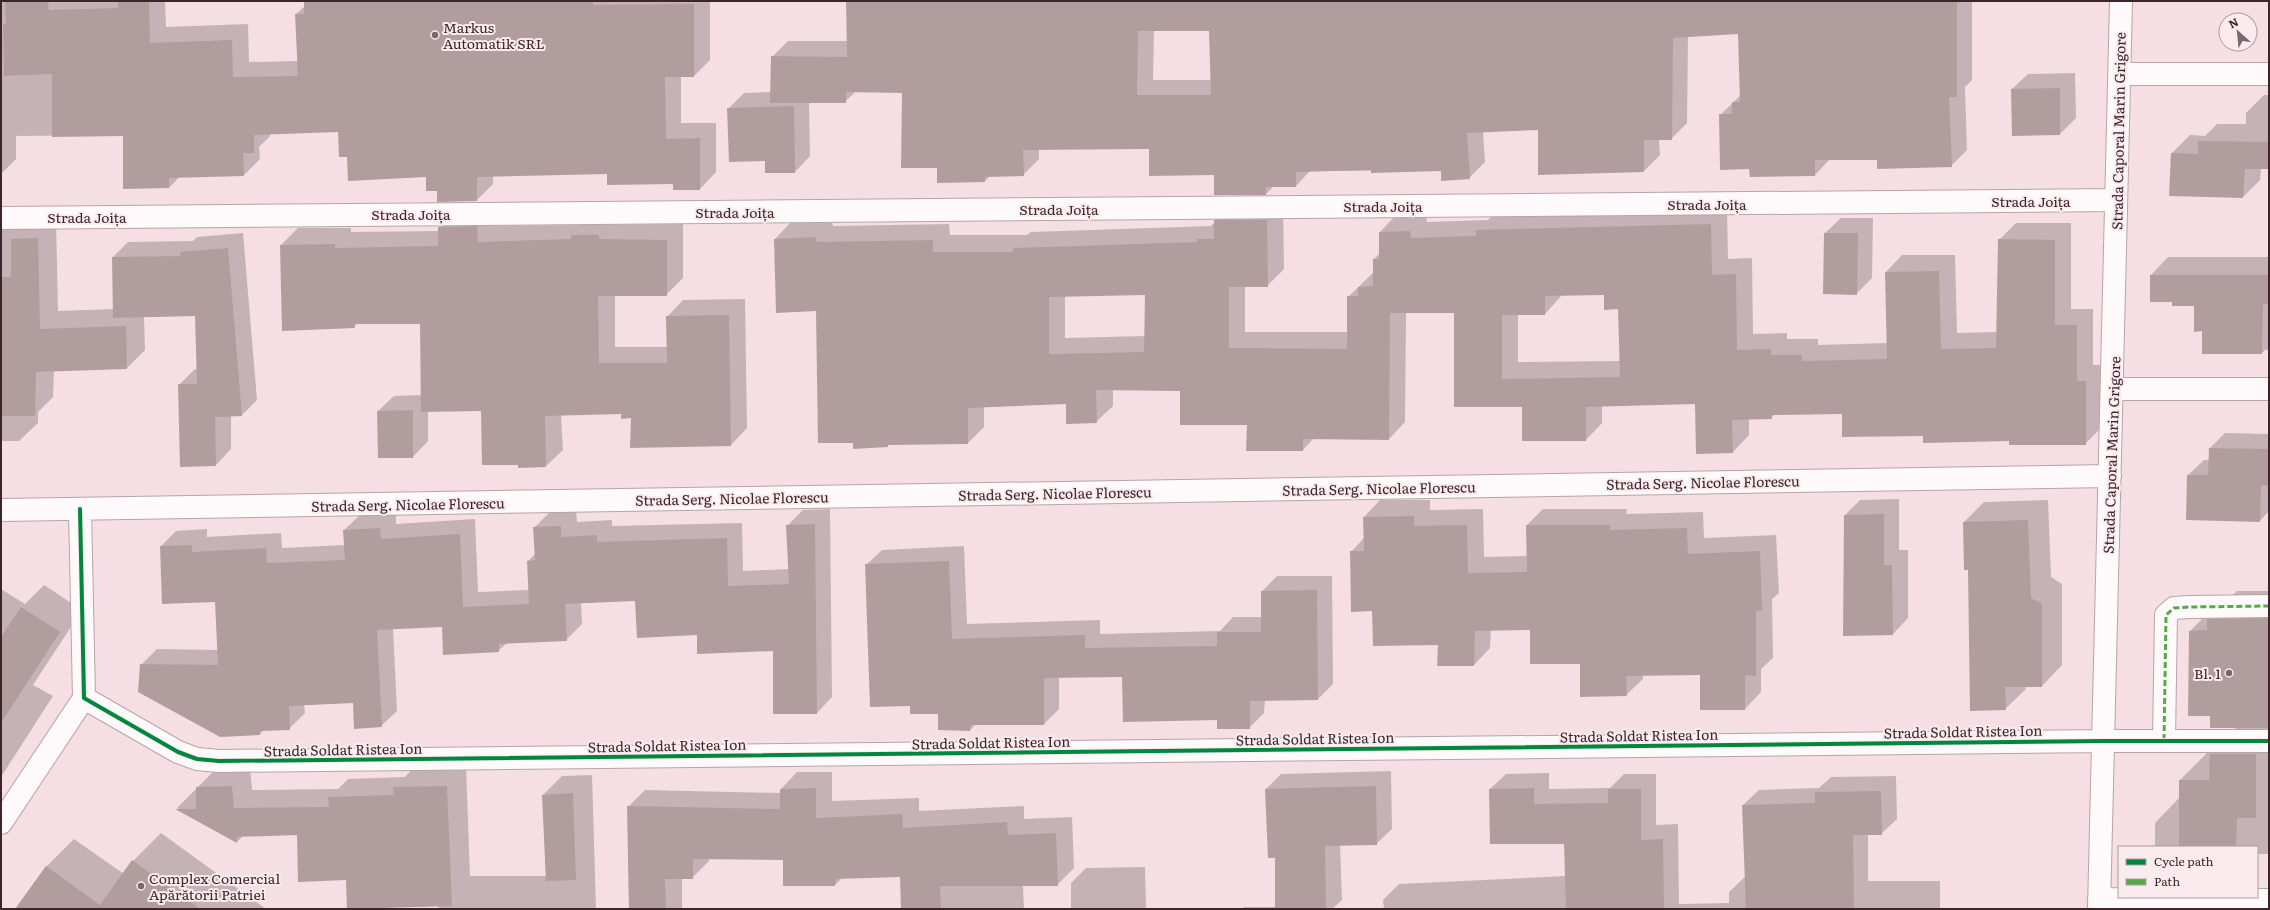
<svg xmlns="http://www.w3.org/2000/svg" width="2270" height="910" viewBox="0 0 2270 910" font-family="Literata,serif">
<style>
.shadow{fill:#0003;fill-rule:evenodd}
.building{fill:#b29d9e;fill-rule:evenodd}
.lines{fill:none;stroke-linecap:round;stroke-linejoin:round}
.minor-casing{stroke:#b8a3a8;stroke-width:24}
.minor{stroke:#fefafb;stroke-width:22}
.quiet{stroke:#5a4;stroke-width:3;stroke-dasharray:6 3;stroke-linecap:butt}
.cycleway-casing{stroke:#f9ebee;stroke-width:6}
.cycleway{stroke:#00873e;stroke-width:4}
.poi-dot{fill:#7e666c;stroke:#f9ebee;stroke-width:1.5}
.labels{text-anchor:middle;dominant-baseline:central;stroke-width:4;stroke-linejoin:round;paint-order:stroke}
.poi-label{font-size:14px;fill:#3e252b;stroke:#f9ebee;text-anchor:start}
.street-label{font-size:14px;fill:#3e252b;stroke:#f9ebee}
</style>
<rect width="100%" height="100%" fill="#f5dfe4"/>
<path class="shadow" d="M 1,1 L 165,1 L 166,27 L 248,24 L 249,62 L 298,61 L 296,14 L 305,6 L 305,1 L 710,1 L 710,60 L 694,76 L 681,76 L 681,123 L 716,123 L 716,172 L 700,189 L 608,173 L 493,175 L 493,184 L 477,200 L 438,190 L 427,176 L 348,156 L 339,131 L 270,133 L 270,136 L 259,147 L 260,159 L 244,175 L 180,176 L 169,188 L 124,135 L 16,136 L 16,159 L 1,174 Z
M 847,1 L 1972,1 L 1972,80 L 1965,87 L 1967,150 L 1951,166 L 1878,159 L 1830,159 L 1815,175 L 1750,168 L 1720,115 L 1741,95 L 1739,33 L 1688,36 L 1687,123 L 1671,139 L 1659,139 L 1660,155 L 1644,171 L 1539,129 L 1483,131 L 1485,162 L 1469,178 L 1442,170 L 1310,171 L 1296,186 L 1274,186 L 1266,194 L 1150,148 L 1039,149 L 1039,159 L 1023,175 L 990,176 L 985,181 L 938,167 L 903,92 L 856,91 L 845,102 L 809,102 L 810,156 L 795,172 L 766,160 L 728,109 L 744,93 L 771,92 L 772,57 L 788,41 L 848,41 ZM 1154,30 L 1210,30 L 1211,80 L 1153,80 Z
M 2075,73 L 2076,118 L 2060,134 L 2013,135 L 2012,89 L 2028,74 Z
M 2264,95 L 2269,95 L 2269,168 L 2261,168 L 2260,180 L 2243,197 L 2172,153 L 2190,135 L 2205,136 L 2217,124 L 2246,124 L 2246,113 Z
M 1231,204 L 1283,204 L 1284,269 L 1267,286 L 1245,286 L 1245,332 L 1348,332 L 1348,297 L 1374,272 L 1374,259 L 1380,253 L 1380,232 L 1396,215 L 1426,215 L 1427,222 L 1488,220 L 1494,214 L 1727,208 L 1728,259 L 1752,258 L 1753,334 L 1787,333 L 1787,339 L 1818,339 L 1818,345 L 1887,343 L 1886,272 L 1902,255 L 1955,255 L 1957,333 L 1997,332 L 1999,240 L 2016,223 L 2071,223 L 2071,309 L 2093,309 L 2093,365 L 2102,365 L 2102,427 L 2085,444 L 1924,435 L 1843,413 L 1775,414 L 1771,418 L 1749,419 L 1749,435 L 1733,452 L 1696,403 L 1602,406 L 1602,423 L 1586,440 L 1523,406 L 1455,406 L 1455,312 L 1406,312 L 1405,422 L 1389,439 L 1314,438 L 1303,450 L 1181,390 L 1113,390 L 1113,406 L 1096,422 L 1067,403 L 984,407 L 984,427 L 968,443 L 890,444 L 887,446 L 817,310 L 777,312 L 775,239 L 791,222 L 832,221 L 833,226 L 949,224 L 950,235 L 1027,235 L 1031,232 L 1211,226 ZM 1146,294 L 1145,336 L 1065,338 L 1065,296 ZM 1605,294 L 1619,308 L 1621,361 L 1518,362 L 1518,314 L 1545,314 L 1562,295 Z
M 494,210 L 494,226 L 683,224 L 683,278 L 666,295 L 615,295 L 615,347 L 667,347 L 667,317 L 683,300 L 745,299 L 747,428 L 731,445 L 622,413 L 561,415 L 563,450 L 546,466 L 519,467 L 519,464 L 482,410 L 428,411 L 428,441 L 413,457 L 378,411 L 394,396 L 422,395 L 421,323 L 358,323 L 354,327 L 283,330 L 281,245 L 298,228 L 351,228 L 351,232 L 439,231 L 439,227 L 455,211 Z
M 1841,218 L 1873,218 L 1872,278 L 1856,294 L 1825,233 Z
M 56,220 L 58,311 L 114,309 L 113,257 L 128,242 L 193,241 L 197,237 L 243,233 L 257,400 L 242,415 L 231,416 L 231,449 L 216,465 L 179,385 L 195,369 L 198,369 L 196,315 L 144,317 L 145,350 L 127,368 L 54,370 L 53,397 L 38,412 L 38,423 L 19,441 L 1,441 L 1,225 Z
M 2168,257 L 2269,257 L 2269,350 L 2265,350 L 2262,353 L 2203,330 L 2195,305 L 2173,301 L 2151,301 L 2151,275 Z
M 2225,433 L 2269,434 L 2269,511 L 2260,521 L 2188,475 L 2204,460 L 2209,460 L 2210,448 Z
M 1899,499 L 1899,550 L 1908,550 L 1908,618 L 1893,634 L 1845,515 L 1860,500 Z
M 1380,500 L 1430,500 L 1430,510 L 1483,509 L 1484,557 L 1527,556 L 1527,525 L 1543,509 L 1627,509 L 1626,514 L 1703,512 L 1704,538 L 1776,535 L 1779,593 L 1772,599 L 1773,658 L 1761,669 L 1761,692 L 1745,709 L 1701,674 L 1643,675 L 1643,679 L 1626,695 L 1531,629 L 1491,630 L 1490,648 L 1474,665 L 1439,644 L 1351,552 L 1364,538 L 1364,517 Z
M 2048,500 L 2051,577 L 2062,584 L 2062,665 L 2042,686 L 2025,686 L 2026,689 L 2005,709 L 1964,522 L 1984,502 Z
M 830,509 L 832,697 L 817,713 L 774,650 L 698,634 L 636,600 L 581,603 L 582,624 L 566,640 L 507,643 L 498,651 L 443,626 L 393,628 L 397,711 L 381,726 L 354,702 L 304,705 L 305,713 L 289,729 L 265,729 L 260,734 L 141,665 L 157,649 L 218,650 L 216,601 L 161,546 L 176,531 L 207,529 L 207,537 L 281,533 L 282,548 L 345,545 L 344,530 L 360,515 L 396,513 L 396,524 L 475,519 L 478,592 L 530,590 L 528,561 L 535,554 L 534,528 L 550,512 L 576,511 L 577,522 L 612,520 L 612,526 L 742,523 L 743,571 L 789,569 L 787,526 L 803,510 Z
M 964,546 L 967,624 L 1100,620 L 1100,634 L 1220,631 L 1233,617 L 1262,617 L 1262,591 L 1277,576 L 1332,576 L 1333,684 L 1318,699 L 1265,699 L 1264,713 L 1249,728 L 1218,719 L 1123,676 L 1059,677 L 1059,709 L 1044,724 L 976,724 L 970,730 L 939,713 L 911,705 L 866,565 L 882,550 Z
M 44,585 L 82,610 L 33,685 L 53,696 L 1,777 L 1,589 L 25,604 Z
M 2237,591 L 2269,591 L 2269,854 L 2257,854 L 2257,847 L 2155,847 L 2155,823 L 2180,797 L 2180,780 L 2209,751 L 2213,751 L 2236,728 L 2211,728 L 2211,715 L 2190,631 L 2219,602 L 2226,602 Z
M 466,767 L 470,876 L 546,876 L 543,795 L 562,776 L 592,775 L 596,909 L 439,909 L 438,906 L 347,879 L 298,834 L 243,836 L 237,842 L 177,808 L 216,769 L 250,768 L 252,790 L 338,789 L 348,779 L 405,777 L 413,768 Z
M 1391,771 L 1392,829 L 1376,844 L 1340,845 L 1342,900 L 1332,909 L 1242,909 L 1244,907 L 1276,907 L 1275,857 L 1266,789 L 1281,774 Z
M 797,772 L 832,772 L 832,801 L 919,798 L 919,811 L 1024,806 L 1024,819 L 1072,817 L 1074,868 L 1057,885 L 1023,886 L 1024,909 L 902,909 L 901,876 L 842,878 L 835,885 L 784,859 L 709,859 L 709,861 L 692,878 L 682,878 L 682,909 L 629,909 L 628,807 L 645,790 L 781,793 L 781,789 Z
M 1549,773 L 1549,789 L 1610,788 L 1624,774 L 1656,774 L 1656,825 L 1678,824 L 1679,904 L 1729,903 L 1729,892 L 1746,876 L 1743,805 L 1759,790 L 1819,788 L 1831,777 L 1896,776 L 1897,819 L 1881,834 L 1868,834 L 1868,881 L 1940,881 L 1940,909 L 1384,909 L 1383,900 L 1399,884 L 1566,876 L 1565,843 L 1490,789 L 1506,774 Z
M 161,833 L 266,909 L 16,909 L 46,867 L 74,839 L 124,874 L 133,861 Z
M 1145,867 L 1146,909 L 1071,909 L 1071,883 L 1086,868 Z"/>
<path class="building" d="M 5,1 L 48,1 L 49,10 L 118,8 L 118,1 L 149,1 L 150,43 L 232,40 L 233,77 L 298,76 L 295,14 L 304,14 L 304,1 L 593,1 L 593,5 L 694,4 L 694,77 L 665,77 L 666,139 L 700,138 L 700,190 L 673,190 L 673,184 L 607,185 L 607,174 L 477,177 L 477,201 L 437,202 L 437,191 L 426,191 L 426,177 L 348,181 L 347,157 L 339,157 L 338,132 L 254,135 L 254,153 L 243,153 L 244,176 L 169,178 L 169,188 L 123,189 L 123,136 L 52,137 L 52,74 L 4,76 L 3,24 L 6,24 Z
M 846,1 L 1957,1 L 1957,97 L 1949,97 L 1952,167 L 1877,169 L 1877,160 L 1815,160 L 1815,176 L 1750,177 L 1749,169 L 1720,170 L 1719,114 L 1732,114 L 1732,102 L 1740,102 L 1738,34 L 1673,38 L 1672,140 L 1644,140 L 1644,172 L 1538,175 L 1538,130 L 1467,133 L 1470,179 L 1441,181 L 1441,171 L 1371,173 L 1371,170 L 1296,172 L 1296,187 L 1266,187 L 1266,195 L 1214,195 L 1214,175 L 1149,176 L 1149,149 L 1023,150 L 1024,176 L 985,177 L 985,182 L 937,183 L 937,168 L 901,168 L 902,93 L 846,92 L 846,103 L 770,103 L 771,56 L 847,57 ZM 1138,31 L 1209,31 L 1211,95 L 1137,95 Z
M 2060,88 L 2060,135 L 2012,136 L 2011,89 Z
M 794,106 L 795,173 L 765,173 L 765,161 L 729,162 L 727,108 Z
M 2198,141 L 2269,142 L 2269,169 L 2245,169 L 2243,198 L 2169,196 L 2171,153 L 2198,154 Z
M 1214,220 L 1267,220 L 1268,287 L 1229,287 L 1229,348 L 1347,349 L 1347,296 L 1358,296 L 1358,287 L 1373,286 L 1373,259 L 1379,259 L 1379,232 L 1410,231 L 1411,238 L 1476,236 L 1476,230 L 1711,224 L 1712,275 L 1736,274 L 1737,350 L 1771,349 L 1771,355 L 1802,355 L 1802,361 L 1887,359 L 1885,272 L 1939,271 L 1941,349 L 1996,348 L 1998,239 L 2055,240 L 2055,325 L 2077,325 L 2077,381 L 2086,381 L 2086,445 L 2009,445 L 2009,441 L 1923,443 L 1923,436 L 1842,437 L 1842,414 L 1772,415 L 1772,419 L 1732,420 L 1733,453 L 1696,454 L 1695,404 L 1586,407 L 1586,441 L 1522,441 L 1522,407 L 1454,407 L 1454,313 L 1390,313 L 1389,440 L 1303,439 L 1303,451 L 1246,451 L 1247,425 L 1180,425 L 1180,391 L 1096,390 L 1097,423 L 1066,424 L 1066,404 L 968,408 L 968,444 L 888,445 L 888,447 L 853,449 L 853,443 L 818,443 L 816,311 L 776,313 L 774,239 L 816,237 L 817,242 L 933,240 L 933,252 L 1013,252 L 1013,248 L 1197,242 L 1197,239 L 1214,239 ZM 1145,295 L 1144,352 L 1049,354 L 1049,297 ZM 1604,295 L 1604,310 L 1618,309 L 1620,377 L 1502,379 L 1502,315 L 1545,315 L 1545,296 Z
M 477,226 L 478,242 L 571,239 L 571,235 L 599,235 L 599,239 L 667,240 L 667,296 L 598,296 L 599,363 L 667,363 L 666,316 L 729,315 L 731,446 L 630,448 L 631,418 L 621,419 L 621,414 L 545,416 L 546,467 L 518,468 L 518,465 L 482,465 L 481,411 L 421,412 L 420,324 L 354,324 L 355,328 L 282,331 L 280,245 L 335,244 L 335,248 L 438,246 L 438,227 Z
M 1824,233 L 1858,233 L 1857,295 L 1823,294 Z
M 38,238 L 40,329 L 126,326 L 127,369 L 36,372 L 35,416 L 1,416 L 1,277 L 11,277 L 11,239 Z
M 228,248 L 242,416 L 215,417 L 216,466 L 180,467 L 178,384 L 197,384 L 195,316 L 113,318 L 112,257 L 181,256 L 180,252 Z
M 2150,275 L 2269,275 L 2269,304 L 2263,304 L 2262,354 L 2202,354 L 2202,331 L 2194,332 L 2194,306 L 2172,306 L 2172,302 L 2150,302 Z
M 413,410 L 413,458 L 378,458 L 377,411 Z
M 2209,448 L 2269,449 L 2269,486 L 2261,485 L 2260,522 L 2186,520 L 2187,475 L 2208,475 Z
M 1884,514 L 1884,565 L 1892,565 L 1893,635 L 1843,636 L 1844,515 Z
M 1414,516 L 1414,526 L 1467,525 L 1468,573 L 1527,572 L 1526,525 L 1610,525 L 1610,530 L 1687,528 L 1688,554 L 1760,551 L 1762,610 L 1756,611 L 1756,676 L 1745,675 L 1745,710 L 1700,710 L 1700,675 L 1626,676 L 1627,696 L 1580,697 L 1580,664 L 1530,664 L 1530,630 L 1475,631 L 1474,666 L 1437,666 L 1438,645 L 1373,646 L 1372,611 L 1351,612 L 1350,551 L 1364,551 L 1363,517 Z
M 2028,520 L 2031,598 L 2042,604 L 2042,687 L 2005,687 L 2006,710 L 1970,711 L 1968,570 L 1964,570 L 1963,522 Z
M 815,524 L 817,714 L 773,714 L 773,651 L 697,654 L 697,635 L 637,638 L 635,601 L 565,604 L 567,641 L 499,644 L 499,652 L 443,655 L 442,627 L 377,630 L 382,727 L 354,729 L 353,703 L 289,706 L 290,730 L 260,731 L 260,735 L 220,737 L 138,692 L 140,664 L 218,665 L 215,602 L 162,604 L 160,546 L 192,545 L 192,552 L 266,548 L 267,563 L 345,560 L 343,530 L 380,528 L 381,539 L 460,534 L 463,607 L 529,604 L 527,561 L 535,560 L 533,527 L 561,526 L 561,537 L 597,535 L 597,542 L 727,538 L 728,586 L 789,584 L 786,525 Z
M 949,561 L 952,639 L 1085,635 L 1085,648 L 1217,646 L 1217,632 L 1261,632 L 1261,591 L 1317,590 L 1318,700 L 1250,701 L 1250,729 L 1217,729 L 1217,720 L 1123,722 L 1122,677 L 1044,678 L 1044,725 L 971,725 L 970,731 L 938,730 L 938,714 L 910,714 L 910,706 L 870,707 L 865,564 Z
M 21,607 L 60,632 L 1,723 L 1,637 Z
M 2269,618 L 2269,728 L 2210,728 L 2210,716 L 2188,716 L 2189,631 L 2207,630 L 2207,619 Z
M 2210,754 L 2256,754 L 2256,818 L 2237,818 L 2236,847 L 2179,847 L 2179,780 L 2209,780 Z
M 232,786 L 234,808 L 329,807 L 328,797 L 394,795 L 393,787 L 447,786 L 452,906 L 347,909 L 346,880 L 298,882 L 297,835 L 236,837 L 237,843 L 175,809 L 196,809 L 196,787 Z
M 1376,786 L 1377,845 L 1325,846 L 1326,909 L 1275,909 L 1275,858 L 1268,858 L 1265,789 Z
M 816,788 L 816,818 L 902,814 L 903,828 L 1007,822 L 1008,835 L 1056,833 L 1058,886 L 940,886 L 941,909 L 901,909 L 900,877 L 836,879 L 835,886 L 783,886 L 783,860 L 693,859 L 693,879 L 665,879 L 666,909 L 629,909 L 627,806 L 780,809 L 780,789 Z
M 1534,788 L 1534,804 L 1608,803 L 1608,789 L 1641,789 L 1641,840 L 1663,839 L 1664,909 L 1566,909 L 1564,844 L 1490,844 L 1489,789 Z
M 1881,791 L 1882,835 L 1853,835 L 1854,909 L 1746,909 L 1742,805 L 1815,803 L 1815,792 Z
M 573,793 L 576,880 L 546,881 L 542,795 Z
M 132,860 L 200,909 L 15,909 L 46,866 L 100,905 Z"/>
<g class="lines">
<g class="minor-casing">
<path id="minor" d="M 2120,74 L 2269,74
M 1,218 L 2116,200
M 2113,389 L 2269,389
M 80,509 L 84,698 L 178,752 L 197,759 L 219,761 L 2103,741 L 2269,741
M 1,510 L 2110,476
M 2164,740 L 2166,615 L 2174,608 L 2190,607 L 2269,606
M 1,823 L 84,698
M 2099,899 L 2269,900
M 2099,909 L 2121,1"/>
</g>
<use href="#minor" class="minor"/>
<path class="quiet" d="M 2164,740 L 2166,615 L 2174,608 L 2190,607 L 2269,606"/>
<g class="cycleway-casing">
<path id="cycleway" d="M 80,509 L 84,698 L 178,752 L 197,759 L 219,761 L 2103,741 L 2269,741"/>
</g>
<use href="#cycleway" class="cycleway"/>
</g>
<g class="poi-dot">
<circle cx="435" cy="35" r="4"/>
<circle cx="2229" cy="673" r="4"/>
<circle cx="141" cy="886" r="4"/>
</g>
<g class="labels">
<g class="poi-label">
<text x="443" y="27">Markus<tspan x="443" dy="16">Automatik SRL</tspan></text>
<text x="2221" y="673" text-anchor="end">Bl. 1</text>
<text x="149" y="878">Complex Comercial<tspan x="149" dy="16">Apărătorii Patriei</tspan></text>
</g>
<g class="street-label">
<text transform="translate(2118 131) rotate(-89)">Strada Caporal Marin Grigore</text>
<text x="2031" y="201">Strada Joița</text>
<text x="1707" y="204">Strada Joița</text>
<text x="1383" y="206">Strada Joița</text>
<text x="1059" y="209">Strada Joița</text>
<text x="735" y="212">Strada Joița</text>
<text x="411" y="214">Strada Joița</text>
<text x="87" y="217">Strada Joița</text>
<text transform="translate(2111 455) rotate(-88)">Strada Caporal Marin Grigore</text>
<text transform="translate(1703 482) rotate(-1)">Strada Serg. Nicolae Florescu</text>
<text transform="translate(1379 488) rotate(-1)">Strada Serg. Nicolae Florescu</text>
<text transform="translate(1055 493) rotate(-1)">Strada Serg. Nicolae Florescu</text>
<text transform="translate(732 498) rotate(-1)">Strada Serg. Nicolae Florescu</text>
<text transform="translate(408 504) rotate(-1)">Strada Serg. Nicolae Florescu</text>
<text transform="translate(1963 731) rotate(-1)">Strada Soldat Ristea Ion</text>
<text transform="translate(1639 735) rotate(-1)">Strada Soldat Ristea Ion</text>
<text transform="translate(1315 738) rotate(-1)">Strada Soldat Ristea Ion</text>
<text transform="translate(991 742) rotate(-1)">Strada Soldat Ristea Ion</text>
<text transform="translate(667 745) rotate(-1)">Strada Soldat Ristea Ion</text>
<text transform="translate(343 749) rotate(-1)">Strada Soldat Ristea Ion</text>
</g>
</g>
<rect width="2270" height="910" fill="none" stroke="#3e252b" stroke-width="4"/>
<rect x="2118" y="846" width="140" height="52" fill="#f9ebee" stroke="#ae9ca0"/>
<rect x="2126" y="859" width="20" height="6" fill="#00873e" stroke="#ae9ca0"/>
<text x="2154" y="866" font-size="12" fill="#3e252b">Cycle path</text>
<rect x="2126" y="879" width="20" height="6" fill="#55aa44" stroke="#ae9ca0"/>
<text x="2154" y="886" font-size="12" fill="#3e252b">Path</text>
<g transform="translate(2238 32) rotate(333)"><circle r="19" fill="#f9ebee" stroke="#ae9ca0"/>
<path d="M0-3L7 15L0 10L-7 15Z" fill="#7e666c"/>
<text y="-6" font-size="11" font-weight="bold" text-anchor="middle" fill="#3e252b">N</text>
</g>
</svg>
